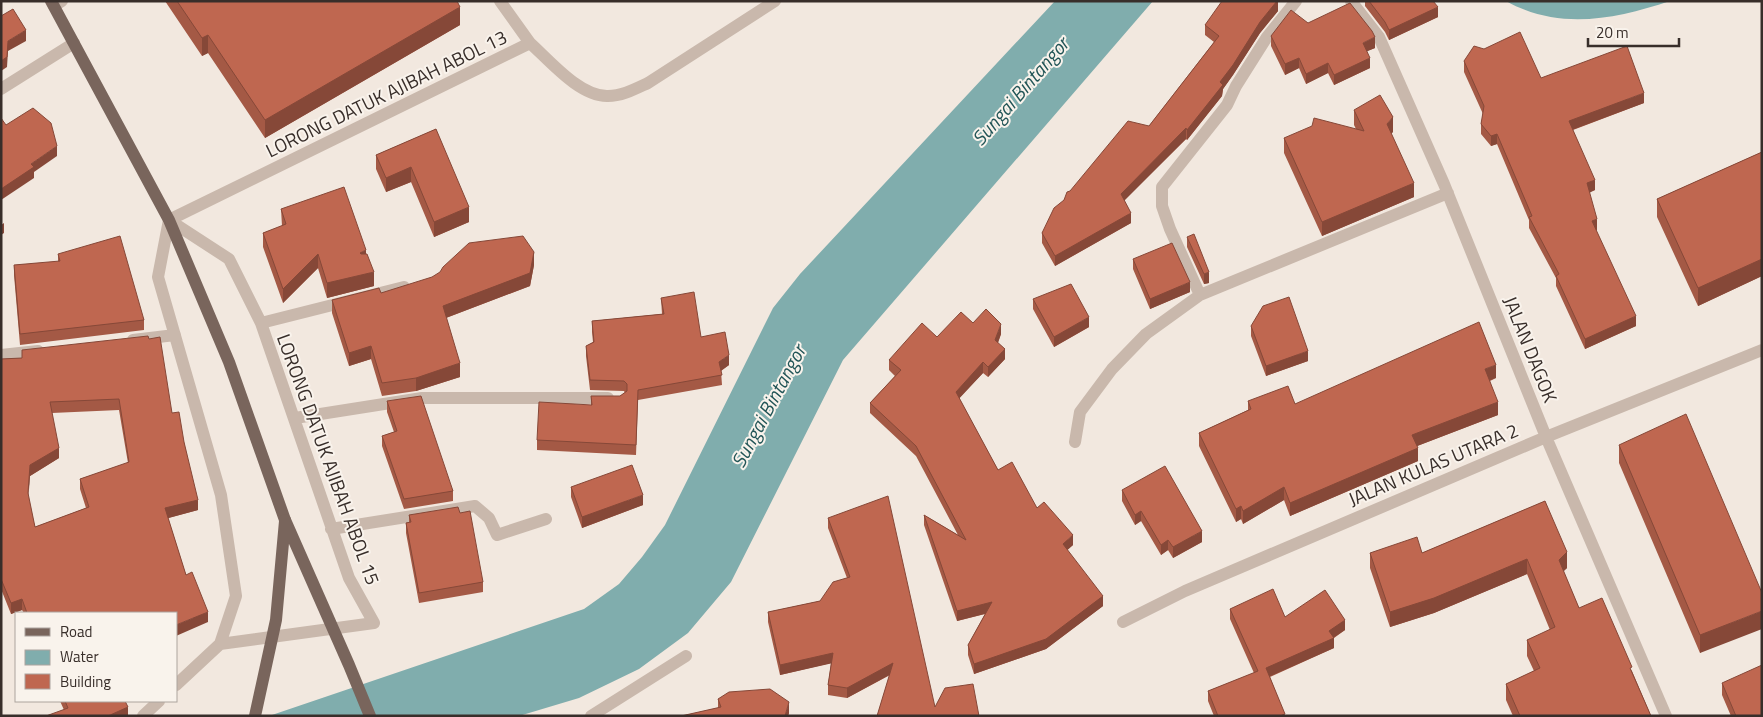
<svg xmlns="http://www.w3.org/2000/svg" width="1763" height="717" viewBox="0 0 1763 717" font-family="'Titillium Web',sans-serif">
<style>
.water{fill:#80adad}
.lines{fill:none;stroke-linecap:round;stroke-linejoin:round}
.minor{stroke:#c9b8ac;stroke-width:12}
.major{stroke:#79655c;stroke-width:12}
.major-bridge{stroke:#79655c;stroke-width:12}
.wall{fill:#a45945;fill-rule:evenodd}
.shaded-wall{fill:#864838}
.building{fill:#bf6750;stroke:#864838;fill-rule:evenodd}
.labels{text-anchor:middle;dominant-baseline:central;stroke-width:4;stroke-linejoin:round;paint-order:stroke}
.street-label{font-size:19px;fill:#382e2a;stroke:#f9f3ec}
.water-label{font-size:20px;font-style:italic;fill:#225557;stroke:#f9f3ec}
</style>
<rect width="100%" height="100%" fill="#f2e8df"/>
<path class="water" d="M 1055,1 L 1153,1 L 843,360 L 731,582 L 688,633 L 639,669 L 579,698 L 519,716 L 269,716 L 584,609 L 619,584 L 642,557 L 665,525 L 773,308 L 800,274 Z
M 1506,1 L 1670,1 C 1616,19 1559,31 1506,1 Z"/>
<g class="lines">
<path class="minor" d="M 500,1 L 530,43
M 1351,1 L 1379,37 L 1444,184 L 1546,437 L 1666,716
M 54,6 L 62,1
M 1,89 L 74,43
M 169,220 L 530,43 C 550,61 580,97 608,96 C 622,96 635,89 648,83 L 775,1
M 169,220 L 229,259 L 261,323 L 349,578 L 374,623 L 220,644
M 169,220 L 158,277 L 221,495 L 236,596 L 220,644 L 176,685
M 1200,295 L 1170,229 L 1162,206 L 1162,187 L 1227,105 L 1236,86 L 1267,37 L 1296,1
M 261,323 L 404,287
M 133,340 L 175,335
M 1,355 L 38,351
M 295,418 L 422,398 L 608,398
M 1075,442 L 1080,412 L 1112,369 L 1146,334 L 1200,295 L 1448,193
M 331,529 L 475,506 L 489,518 L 497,535 L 546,519
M 1123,622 L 1185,591 L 1546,437 L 1762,350
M 143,716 L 159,701
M 591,716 L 686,656"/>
<path class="major" d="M 51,1 L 169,220 L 229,362 L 285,520"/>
<path class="major-bridge" d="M 285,520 L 349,665 L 370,716
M 255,716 L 276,620 L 285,521"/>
</g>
<path class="wall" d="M 165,1 L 457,1 L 460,25 L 265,138 L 208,53 L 202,56 Z
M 1278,1 L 1278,11 L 1260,33 L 1233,75 L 1223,89 L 1222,96 L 1187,140 L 1186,139 L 1124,200 L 1131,223 L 1055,266 L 1042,243 L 1042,233 L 1070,191 L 1149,126 L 1214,42 L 1205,35 L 1205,25 Z
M 1365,1 L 1433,1 L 1438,17 L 1389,40 L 1385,32 L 1365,6 Z
M 1271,36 L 1375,48 L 1367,51 L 1370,68 L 1334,85 L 1328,73 L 1306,84 L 1299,68 L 1285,75 L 1271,46 Z
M 1464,61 L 1541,78 L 1644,103 L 1573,130 L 1595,190 L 1589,192 L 1596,230 L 1636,326 L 1585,349 L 1556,286 L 1556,278 L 1529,228 L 1529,220 L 1497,144 L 1491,146 L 1481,134 L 1481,124 L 1483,114 L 1464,72 Z
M 1354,110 L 1393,132 L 1391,133 L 1414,197 L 1322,236 L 1284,153 L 1284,138 L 1356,129 L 1354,125 Z
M 436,129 L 469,222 L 434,237 L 411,182 L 386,192 L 376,169 L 376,155 Z
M 1762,152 L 1762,276 L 1698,306 L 1657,217 L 1657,199 Z
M 281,209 L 366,254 L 374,286 L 327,298 L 318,268 L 283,303 L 263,247 L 263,233 L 282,226 Z
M 1187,237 L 1209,283 L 1204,284 L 1187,247 Z
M 58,254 L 144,320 L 144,330 L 20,345 L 14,275 L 14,265 L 58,262 Z
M 1133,259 L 1190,292 L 1150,309 L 1133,269 Z
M 534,265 L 530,286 L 446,318 L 460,377 L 416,391 L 382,396 L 371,359 L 349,366 L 332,313 L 332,300 L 381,293 Z
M 661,298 L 729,365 L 721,371 L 722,385 L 638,400 L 636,455 L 537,450 L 537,440 L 591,405 L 591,396 L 620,396 L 625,393 L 624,391 L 590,390 L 586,356 L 586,346 L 593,342 L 592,332 L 592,321 L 662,314 Z
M 1033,299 L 1089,327 L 1054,347 L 1033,309 Z
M 973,323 L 1001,334 L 998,343 L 1005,359 L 988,377 L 983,373 L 959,398 L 998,470 L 1037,508 L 1073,545 L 1067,550 L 1103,606 L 1046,649 L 974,674 L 968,655 L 968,645 L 985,614 L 957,621 L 924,525 L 924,515 L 958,535 L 916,456 L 870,413 L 870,403 L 895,376 L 889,370 L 889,360 L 937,337 Z
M 1251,326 L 1308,361 L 1266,376 L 1251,336 Z
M 22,350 L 172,413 L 184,442 L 198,510 L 168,518 L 186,575 L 208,622 L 176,613 L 24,613 L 22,610 L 11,614 L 1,589 L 1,359 L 22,358 ZM 119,410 L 128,463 L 80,479 L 80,489 L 86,508 L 35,527 L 28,496 L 30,476 L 59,458 L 52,413 Z
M 1496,378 L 1490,381 L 1498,415 L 1417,446 L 1418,461 L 1290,516 L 1284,500 L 1243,524 L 1241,519 L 1236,522 L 1199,446 L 1199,433 L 1248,410 L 1248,401 L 1295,404 Z
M 387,401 L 453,491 L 453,501 L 404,509 L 382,446 L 382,436 L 394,432 L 387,412 Z
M 1619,445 L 1762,593 L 1700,653 L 1619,463 Z
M 571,487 L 643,505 L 582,528 L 571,497 Z
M 1122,490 L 1202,542 L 1173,558 L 1168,550 L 1161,555 L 1141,521 L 1135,525 L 1122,501 Z
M 1545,501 L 1567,568 L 1563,571 L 1579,608 L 1632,671 L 1651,716 L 1513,716 L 1506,700 L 1506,684 L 1534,671 L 1527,656 L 1527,640 L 1550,630 L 1527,574 L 1434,613 L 1390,627 L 1370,568 L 1370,553 L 1422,553 Z
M 409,515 L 483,582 L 483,592 L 419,603 L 406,533 L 406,523 L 409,522 Z
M 828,518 L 935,707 L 979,716 L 877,716 L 890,675 L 847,698 L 828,695 L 828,685 L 831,663 L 780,675 L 768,622 L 768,612 L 820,601 L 847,578 L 828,528 Z
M 1230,609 L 1285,617 L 1345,630 L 1334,638 L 1334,648 L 1270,677 L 1285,716 L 1214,716 L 1208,701 L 1208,691 L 1254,673 L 1230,619 Z
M 1722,683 L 1762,716 L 1731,716 L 1722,695 Z
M 718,699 L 789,713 L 788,716 L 681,716 L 718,708 Z
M 60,701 L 125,701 L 128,716 L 64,710 Z"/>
<path class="shaded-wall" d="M 1277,1 L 1278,1 L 1278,11 L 1260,33 L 1233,75 L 1223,89 L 1222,96 L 1187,140 L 1187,130 L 1260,22 Z
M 460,7 L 460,25 L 265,138 L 265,120 Z
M 1438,7 L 1438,17 L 1389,40 L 1389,30 Z
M 26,30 L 26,41 L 8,51 L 7,67 L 1,71 L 1,61 L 8,41 Z
M 208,35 L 208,53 L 202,56 L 202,38 Z
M 1375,37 L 1375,48 L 1363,53 L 1363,43 Z
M 1299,58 L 1299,68 L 1285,75 L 1285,64 Z
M 1370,58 L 1370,68 L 1334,85 L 1334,75 Z
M 1328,63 L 1328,73 L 1306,84 L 1306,74 Z
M 1644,93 L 1644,103 L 1569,131 L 1569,121 Z
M 1393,117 L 1393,132 L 1387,138 L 1387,124 Z
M 1186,128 L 1186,139 L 1121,204 L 1121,194 Z
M 1497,134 L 1497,144 L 1491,146 L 1491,136 Z
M 57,146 L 57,156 L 34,172 L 34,178 L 1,200 L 1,189 L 31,164 Z
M 411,167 L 411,182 L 386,192 L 386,178 Z
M 1595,180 L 1595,190 L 1587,194 L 1587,183 Z
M 1414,183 L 1414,197 L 1322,236 L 1322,222 Z
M 469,207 L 469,222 L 434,237 L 434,222 Z
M 1131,213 L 1131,223 L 1055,266 L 1055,256 Z
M 1597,219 L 1597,230 L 1592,231 L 1592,221 Z
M 4,223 L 4,233 L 1,235 L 1,225 Z
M 366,250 L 366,265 L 360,253 Z
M 534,252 L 534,265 L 530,286 L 443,319 L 443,306 Z
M 318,254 L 318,268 L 283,303 L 283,289 Z
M 1762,259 L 1762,276 L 1698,306 L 1698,288 Z
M 374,272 L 374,286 L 327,298 L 327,283 Z
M 1209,272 L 1209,283 L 1204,284 L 1204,274 Z
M 1190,282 L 1190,292 L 1150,309 L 1150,299 Z
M 1636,316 L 1636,326 L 1585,349 L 1585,339 Z
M 1089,317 L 1089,327 L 1054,347 L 1054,337 Z
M 1001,324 L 1001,334 L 995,350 L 995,340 Z
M 371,346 L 371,359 L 349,366 L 349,353 Z
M 1005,349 L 1005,359 L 988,377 L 988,367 Z
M 1308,351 L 1308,361 L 1266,376 L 1266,366 Z
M 729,355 L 729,365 L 719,372 L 719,362 Z
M 983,362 L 983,373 L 956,402 L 956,392 Z
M 460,363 L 460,377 L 416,391 L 416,378 Z
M 1496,365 L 1496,378 L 1485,382 L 1485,369 Z
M 1498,402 L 1498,415 L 1412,448 L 1412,435 Z
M 59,448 L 59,458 L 30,476 L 28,503 L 30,465 Z
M 1418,448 L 1418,461 L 1290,516 L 1290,503 Z
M 1284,487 L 1284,500 L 1243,524 L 1243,511 Z
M 643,495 L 643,505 L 582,528 L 582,517 Z
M 198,500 L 198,510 L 165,519 L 165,508 Z
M 1241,506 L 1241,519 L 1236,522 L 1236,509 Z
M 1141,511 L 1141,521 L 1135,525 L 1135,515 Z
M 1202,531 L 1202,542 L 1173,558 L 1173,547 Z
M 1073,535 L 1073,545 L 1063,554 L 1063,544 Z
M 1168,540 L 1168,550 L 1161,555 L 1161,545 Z
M 1567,552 L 1567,568 L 1559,576 L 1559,560 Z
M 1527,559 L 1527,574 L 1434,613 L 1390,627 L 1390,612 Z
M 1103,596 L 1103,606 L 1046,649 L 974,674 L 974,664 Z
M 22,599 L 22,610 L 11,614 L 11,603 Z
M 992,602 L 992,612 L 957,621 L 957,611 Z
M 1762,611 L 1762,629 L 1700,653 L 1700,635 Z
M 208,612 L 208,622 L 176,636 L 176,625 Z
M 1345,620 L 1345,630 L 1333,638 L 1334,638 L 1334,648 L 1266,678 L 1266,668 Z
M 833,653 L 833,663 L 780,675 L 780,665 Z
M 893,663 L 893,673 L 847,698 L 847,688 Z
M 789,702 L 789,713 L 788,716 L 785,716 Z
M 128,707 L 128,716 L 108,716 Z"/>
<path class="building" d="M 177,1 L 457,1 L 460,7 L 265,120 L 208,35 L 202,38 Z
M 1222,1 L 1277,1 L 1260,22 L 1233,65 L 1220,82 L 1223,85 L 1222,86 L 1187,130 L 1186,128 L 1121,194 L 1131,213 L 1055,256 L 1042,233 L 1054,208 L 1064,200 L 1067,192 L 1070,191 L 1128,121 L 1149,126 L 1219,36 L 1205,25 Z
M 1369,1 L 1433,1 L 1438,7 L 1389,30 L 1385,22 Z
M 1350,3 L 1372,31 L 1375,37 L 1363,43 L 1370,58 L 1334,75 L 1328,63 L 1306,74 L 1299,58 L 1285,64 L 1271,36 L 1291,10 L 1308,23 Z
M 13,9 L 26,30 L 8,41 L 7,57 L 1,61 L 1,16 Z
M 1520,32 L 1541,78 L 1627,46 L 1644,93 L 1569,121 L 1595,180 L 1587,183 L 1597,219 L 1592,221 L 1636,316 L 1585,339 L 1556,276 L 1559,274 L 1529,217 L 1532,216 L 1497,134 L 1491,136 L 1481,124 L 1484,106 L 1464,61 L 1474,46 L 1484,49 Z
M 1380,95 L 1393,117 L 1387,124 L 1414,183 L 1322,222 L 1284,138 L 1312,126 L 1314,118 L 1364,131 L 1354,110 Z
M 33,108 L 51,123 L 57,146 L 31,164 L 34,167 L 1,189 L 1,118 L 6,125 Z
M 436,129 L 469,207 L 434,222 L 411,167 L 386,178 L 376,155 Z
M 1762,152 L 1762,259 L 1698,288 L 1657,199 Z
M 344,187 L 366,250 L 360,253 L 361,254 L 367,254 L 374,272 L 327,283 L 318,254 L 283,289 L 263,233 L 286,224 L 281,209 Z
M 1194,234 L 1209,272 L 1204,274 L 1187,237 Z
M 120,236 L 144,320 L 20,334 L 14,265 L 60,261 L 58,254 Z
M 523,236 L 534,252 L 530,273 L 443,306 L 460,363 L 416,378 L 382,383 L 371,346 L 349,353 L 332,300 L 379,288 L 381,293 L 432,277 L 440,272 L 443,267 L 469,243 Z
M 1172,243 L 1190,282 L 1150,299 L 1133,259 Z
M 1071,284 L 1089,317 L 1054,337 L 1033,299 Z
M 694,292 L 701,337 L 725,332 L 729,355 L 719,362 L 722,375 L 638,390 L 636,445 L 537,440 L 539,402 L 592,405 L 591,396 L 620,396 L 627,391 L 627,384 L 624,381 L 590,380 L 586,346 L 594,342 L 592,321 L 664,314 L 661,298 Z
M 1289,297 L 1308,351 L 1266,366 L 1251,326 L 1263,306 Z
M 986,309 L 1001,324 L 995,340 L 1005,349 L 988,367 L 983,362 L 956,392 L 998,470 L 1012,462 L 1037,508 L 1044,502 L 1073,535 L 1063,544 L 1103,596 L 1046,639 L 974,664 L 968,645 L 992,602 L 957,611 L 924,515 L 966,540 L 916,446 L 870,403 L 901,370 L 889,360 L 922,323 L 937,337 L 961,312 L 973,323 Z
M 1479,322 L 1496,365 L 1485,369 L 1498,402 L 1412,435 L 1418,448 L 1290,503 L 1284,487 L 1243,511 L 1241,506 L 1236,509 L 1199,433 L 1251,409 L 1248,401 L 1288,386 L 1295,404 Z
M 148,336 L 149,339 L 160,337 L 172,413 L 179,412 L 184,442 L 198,500 L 165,508 L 186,575 L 192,572 L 208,612 L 176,625 L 176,613 L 27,613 L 22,599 L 11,603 L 1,579 L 1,359 L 22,358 L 22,350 ZM 119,399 L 129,462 L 80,479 L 89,507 L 35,527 L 28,493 L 30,465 L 59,448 L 50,402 Z
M 421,396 L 453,491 L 404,499 L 382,436 L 397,431 L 387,401 Z
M 1686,414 L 1762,593 L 1762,611 L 1700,635 L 1619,445 Z
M 632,465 L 643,495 L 582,517 L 571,487 Z
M 1165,466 L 1202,531 L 1173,547 L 1168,540 L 1161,545 L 1141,511 L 1135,515 L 1122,490 Z
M 888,496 L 935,707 L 945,688 L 973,684 L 979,716 L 877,716 L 893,663 L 847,688 L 828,685 L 833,653 L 780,665 L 768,612 L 820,601 L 833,582 L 850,577 L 828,518 Z
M 1545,501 L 1567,552 L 1559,560 L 1579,608 L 1602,598 L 1632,667 L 1630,668 L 1651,716 L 1520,716 L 1506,684 L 1540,668 L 1527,640 L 1555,627 L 1527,559 L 1434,598 L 1390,612 L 1370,553 L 1417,537 L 1422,553 Z
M 458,507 L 460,513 L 470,511 L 483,582 L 419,593 L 406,523 L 411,522 L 409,515 Z
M 1273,589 L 1285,617 L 1325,590 L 1345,620 L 1329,631 L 1334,638 L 1266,668 L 1285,714 L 1280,716 L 1218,716 L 1208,691 L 1258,671 L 1230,609 Z
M 1762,665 L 1762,716 L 1736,716 L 1722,683 Z
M 770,689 L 789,702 L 785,716 L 681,716 L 721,707 L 718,699 L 729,692 Z
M 65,701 L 125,701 L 128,707 L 108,716 L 46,716 L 68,708 Z"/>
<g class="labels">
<g class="street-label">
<text transform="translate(386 93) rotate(-26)">LORONG DATUK AJIBAH ABOL 13</text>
<text transform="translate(1531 349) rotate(68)">JALAN DAGOK</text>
<text transform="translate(329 459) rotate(70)">LORONG DATUK AJIBAH ABOL 15</text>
<text transform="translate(1433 464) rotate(-23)">JALAN KULAS UTARA 2</text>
</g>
<g class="water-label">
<text transform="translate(1020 91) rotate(-49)">Sungai Bintangor</text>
<text transform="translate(768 406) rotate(-62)">Sungai Bintangor</text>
</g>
</g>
<rect width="1763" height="717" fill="none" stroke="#382e2a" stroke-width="5"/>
<rect x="15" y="612" width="162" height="90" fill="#f9f3ec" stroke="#aca49e"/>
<rect x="25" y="628" width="25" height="8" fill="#79655c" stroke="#aca49e"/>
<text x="60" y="637" font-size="15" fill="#382e2a">Road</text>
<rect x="25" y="650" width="25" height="15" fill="#80adad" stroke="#aca49e"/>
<text x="60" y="662" font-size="15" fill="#382e2a">Water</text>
<rect x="25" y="674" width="25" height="15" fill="#bf6750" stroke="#aca49e"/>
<text x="60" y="687" font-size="15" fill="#382e2a">Building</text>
<path d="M1588 38v8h91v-8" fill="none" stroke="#382e2a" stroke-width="2.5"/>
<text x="1596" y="38" font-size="15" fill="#382e2a" stroke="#f9f3ec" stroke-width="4" paint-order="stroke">20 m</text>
</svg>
